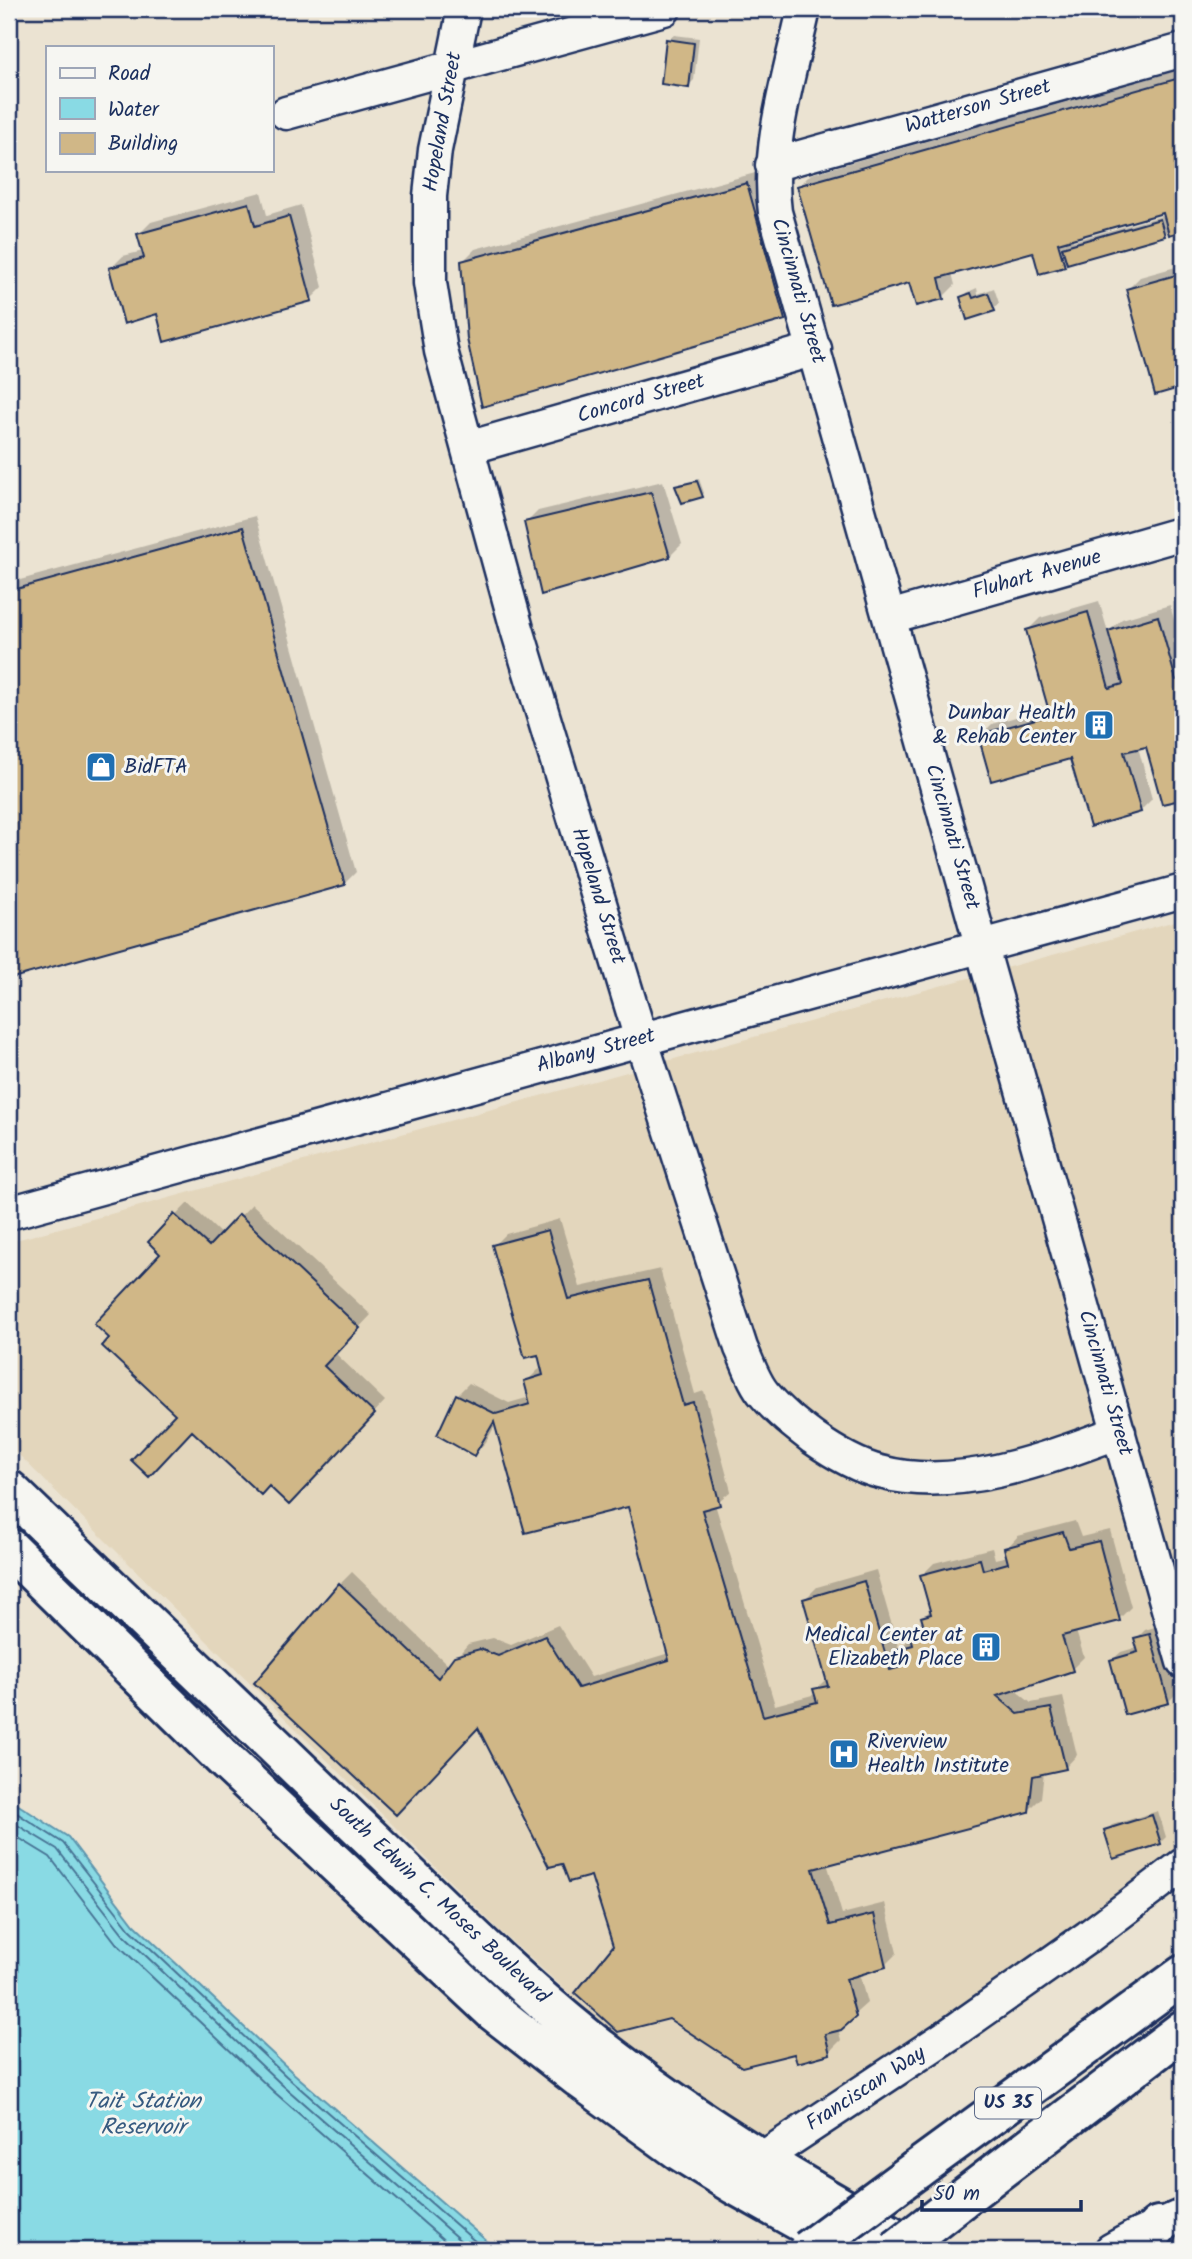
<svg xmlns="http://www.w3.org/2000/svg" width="1192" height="2259" viewBox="0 0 1192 2259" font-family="Kalam,sans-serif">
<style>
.built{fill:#e3d6bc}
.water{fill:#89dae4;stroke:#5d96ae;stroke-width:2}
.shadow{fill:#0003;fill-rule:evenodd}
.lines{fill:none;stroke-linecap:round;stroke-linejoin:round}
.shore{stroke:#477394;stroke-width:2}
.building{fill:#d0b787;stroke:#1b2f5e;stroke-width:2}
.minor-casing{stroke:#1b2f5e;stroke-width:37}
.major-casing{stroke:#1b2f5e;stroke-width:44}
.highway-casing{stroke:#1b2f5e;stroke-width:44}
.minor{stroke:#f6f6f2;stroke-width:32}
.major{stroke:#f6f6f2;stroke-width:38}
.highway{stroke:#f6f6f2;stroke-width:38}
.highway-bridge-casing{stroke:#1b2f5e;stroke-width:44;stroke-linecap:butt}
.highway-bridge{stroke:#f6f6f2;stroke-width:38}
.labels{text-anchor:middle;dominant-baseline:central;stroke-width:6;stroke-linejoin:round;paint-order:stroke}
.shield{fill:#f6f6f2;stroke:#5d6b8a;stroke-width:2}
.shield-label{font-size:19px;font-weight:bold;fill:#1b2f5e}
.street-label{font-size:21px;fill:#1b2f5e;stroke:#f6f6f2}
.poi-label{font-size:21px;fill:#1b2f5e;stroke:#f6f6f2;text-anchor:end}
.water-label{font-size:23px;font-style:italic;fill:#365a80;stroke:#f6f6f2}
</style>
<rect width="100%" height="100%" fill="#ebe3d2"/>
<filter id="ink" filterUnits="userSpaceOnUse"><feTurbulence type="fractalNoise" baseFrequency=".0143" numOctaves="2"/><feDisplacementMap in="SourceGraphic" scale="14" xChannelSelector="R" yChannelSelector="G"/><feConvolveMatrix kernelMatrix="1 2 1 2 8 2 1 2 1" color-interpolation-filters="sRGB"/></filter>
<g filter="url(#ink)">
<path class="built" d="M 1183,919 L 1183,1845 L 1149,1874 L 991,1990 L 765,2141 L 659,2074 L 500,1931 L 9,1445 L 9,1242 Z"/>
<path class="water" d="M 9,1799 L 68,1837 L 134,1924 L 291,2071 L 497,2250 L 9,2250 Z"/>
<path class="shadow" d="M 674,35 L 699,38 L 694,80 L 688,86 L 668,40 Z
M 1183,69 L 1183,230 L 1170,233 L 1169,229 L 1164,235 L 1067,262 L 1064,265 L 1034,250 L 952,273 L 955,285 L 943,297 L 910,281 L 799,186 L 811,174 ZM 1164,211 L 1165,215 L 1073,241 L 1072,237 Z
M 759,172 L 796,306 L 784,318 L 463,261 L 475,249 Z
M 261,192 L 267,215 L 301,205 L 323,287 L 311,299 L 158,312 L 111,268 L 123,256 L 143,251 L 139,234 L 151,222 Z
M 1183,265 L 1183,385 L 1156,393 L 1128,289 L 1140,277 Z
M 977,288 L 978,294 L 994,288 L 999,303 L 994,309 L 962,298 L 968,292 Z
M 699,479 L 704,493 L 702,496 L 677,487 Z
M 663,481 L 682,544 L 670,556 L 526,523 L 538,511 Z
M 255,516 L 356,872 L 344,884 L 9,977 L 9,583 Z
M 1099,601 L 1108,632 L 1122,619 L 1170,605 L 1183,652 L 1183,818 L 1178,798 L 1147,745 L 1138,747 L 1152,799 L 1140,811 L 1072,757 L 980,736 L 992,724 L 1050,707 L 1028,630 L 1040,618 Z
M 188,1203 L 222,1235 L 252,1204 L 371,1315 L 335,1353 L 385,1401 L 301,1491 L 269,1484 L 177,1414 L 162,1254 L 150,1242 Z
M 560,1219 L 580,1287 L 660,1269 L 695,1394 L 704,1391 L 731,1491 L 715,1504 L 775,1705 L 816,1694 L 815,1690 L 827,1678 L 805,1599 L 817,1587 L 876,1570 L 899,1650 L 924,1622 L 923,1618 L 931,1609 L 922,1575 L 934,1563 L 992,1548 L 995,1559 L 1008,1556 L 1006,1549 L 1018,1536 L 1075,1521 L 1081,1537 L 1110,1530 L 1131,1607 L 1119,1619 L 1076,1631 L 1084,1657 L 1072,1669 L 1014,1689 L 1031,1703 L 1063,1697 L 1077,1755 L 1065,1768 L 1044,1772 L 1041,1798 L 1028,1811 L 827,1863 L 842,1914 L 885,1903 L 897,1953 L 885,1965 L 859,1973 L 867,2003 L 838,2029 L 841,2040 L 829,2052 L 795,2052 L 615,1947 L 592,1874 L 563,1862 L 478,1726 L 340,1584 L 352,1572 L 449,1666 L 468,1644 L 493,1638 L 511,1645 L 558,1625 L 591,1677 L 669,1653 L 630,1505 L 496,1424 L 486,1442 L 474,1454 L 439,1434 L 457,1395 L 469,1383 L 509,1403 L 530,1397 L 526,1382 L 538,1370 L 543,1368 L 539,1353 L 494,1246 L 506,1234 Z
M 1158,1626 L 1177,1693 L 1168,1702 L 1112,1660 L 1121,1652 L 1138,1647 L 1136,1639 L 1145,1630 Z
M 1158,1811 L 1166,1837 L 1160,1843 L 1106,1831 L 1112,1825 Z"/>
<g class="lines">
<path class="shore" d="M 9,1808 L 63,1843 L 130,1929 L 286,2076 L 485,2250
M 9,1820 L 57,1849 L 124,1935 L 280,2083 L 471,2250
M 9,1832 L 50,1857 L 116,1943 L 273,2091 L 455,2250"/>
</g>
<path class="building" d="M 502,9 L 550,9 L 549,14 Z
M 666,39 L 694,43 L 689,88 L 661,84 Z
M 1183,77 L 1183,231 L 1169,235 L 1163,213 L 1058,243 L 1065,267 L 1039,274 L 1033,252 L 939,278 L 944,299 L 916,306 L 909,283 L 831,305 L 797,186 Z
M 747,183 L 785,320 L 482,407 L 467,339 L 461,261 Z
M 249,203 L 255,226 L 289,216 L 312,301 L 164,342 L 157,314 L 124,324 L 109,268 L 144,258 L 137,234 Z
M 1160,219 L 1165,236 L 1067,264 L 1062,247 Z
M 1183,273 L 1183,387 L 1155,395 L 1126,289 Z
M 971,293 L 973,298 L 988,293 L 995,311 L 967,320 L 960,297 Z
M 697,481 L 703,497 L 682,503 L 675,486 Z
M 651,492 L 670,557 L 541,595 L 524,522 Z
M 243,527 L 345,885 L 9,979 L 9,591 Z
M 1088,612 L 1109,688 L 1123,684 L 1108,631 L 1158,616 L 1176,680 L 1183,678 L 1183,824 L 1176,801 L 1162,804 L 1146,747 L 1124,752 L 1141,812 L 1090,827 L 1070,759 L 991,781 L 978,735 L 1050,715 L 1026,630 Z
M 174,1214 L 209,1246 L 239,1214 L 360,1328 L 324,1366 L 375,1414 L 289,1505 L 269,1486 L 261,1495 L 192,1431 L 149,1477 L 131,1460 L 175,1414 L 102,1346 L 109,1338 L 94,1324 L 160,1254 L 148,1242 Z
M 548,1230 L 568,1299 L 648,1280 L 683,1405 L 693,1402 L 720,1505 L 702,1510 L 763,1716 L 817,1702 L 813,1689 L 828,1686 L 803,1599 L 864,1581 L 890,1670 L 901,1667 L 898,1649 L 913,1645 L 910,1633 L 925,1630 L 921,1617 L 931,1614 L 920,1575 L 980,1559 L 983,1570 L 1008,1563 L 1004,1548 L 1063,1532 L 1069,1548 L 1099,1541 L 1120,1621 L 1062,1636 L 1073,1671 L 997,1696 L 1018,1714 L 1051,1708 L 1066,1769 L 1033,1776 L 1029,1812 L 813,1869 L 830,1925 L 874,1914 L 886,1967 L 846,1979 L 856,2017 L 841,2030 L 825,2034 L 830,2054 L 797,2063 L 794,2054 L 742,2067 L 669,2019 L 618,2032 L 575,1993 L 613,1946 L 591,1876 L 569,1882 L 562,1864 L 549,1867 L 478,1728 L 396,1815 L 254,1683 L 339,1583 L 438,1678 L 454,1656 L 480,1649 L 498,1656 L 545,1636 L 578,1688 L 669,1660 L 628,1507 L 525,1533 L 494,1422 L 474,1456 L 437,1435 L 456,1394 L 496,1414 L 530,1404 L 524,1381 L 543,1375 L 538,1355 L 525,1358 L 492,1245 Z
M 1150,1634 L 1169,1703 L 1125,1715 L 1110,1660 L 1138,1652 L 1134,1638 Z
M 1152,1815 L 1161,1844 L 1113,1859 L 1104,1830 Z"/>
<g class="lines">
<g class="minor-casing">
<path id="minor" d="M 464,9 L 435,150 L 430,196 L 430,283 L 441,351 L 517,629 L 641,1039 L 741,1348 C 748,1363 754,1383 765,1395 C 779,1412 796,1425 813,1438 C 833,1452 856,1466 880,1472 C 958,1493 1046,1459 1119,1432
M 804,9 C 790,74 766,146 775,212 L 1183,1662
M 286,113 L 664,9
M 772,165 L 1183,50
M 468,448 L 815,349
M 890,617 L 1183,533
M 9,1213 L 1183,891
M 744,2175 L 761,2159 L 950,2034 L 1088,1937 L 1183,1865
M 1111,2250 L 1138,2235 L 1183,2215"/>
</g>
<g class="major-casing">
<path id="major" d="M 9,1490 C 125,1602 242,1714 358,1826 C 433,1897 505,1972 586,2037 C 689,2119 803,2188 918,2250
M 9,1548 L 228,1763 L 493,2011 L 579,2078 L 680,2151 L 735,2185 L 851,2250
M 1140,2250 L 1158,2226"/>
</g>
<g class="highway-casing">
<path id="highway" d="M 916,2170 L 1183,1975
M 959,2201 L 1183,2030"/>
</g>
<use href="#minor" class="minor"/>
<use href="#major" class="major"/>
<use href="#highway" class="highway"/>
<g class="highway-bridge-casing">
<path id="highway-bridge" d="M 808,2250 L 916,2170
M 896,2250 L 959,2201"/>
</g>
<use href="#highway-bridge" class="highway-bridge"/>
</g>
</g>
<defs>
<g id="building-square" transform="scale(1.575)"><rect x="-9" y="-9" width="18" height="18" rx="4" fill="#1f6fb2" stroke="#f6f6f2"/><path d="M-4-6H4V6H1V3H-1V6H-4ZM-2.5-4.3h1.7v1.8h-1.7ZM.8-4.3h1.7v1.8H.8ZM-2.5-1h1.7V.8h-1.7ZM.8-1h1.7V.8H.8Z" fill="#fff"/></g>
<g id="shop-square" transform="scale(1.575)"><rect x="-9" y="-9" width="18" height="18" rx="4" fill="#1f6fb2" stroke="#f6f6f2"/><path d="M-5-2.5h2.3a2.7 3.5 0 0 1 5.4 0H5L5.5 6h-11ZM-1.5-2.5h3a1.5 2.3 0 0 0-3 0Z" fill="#fff"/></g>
<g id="hospital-square" transform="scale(1.575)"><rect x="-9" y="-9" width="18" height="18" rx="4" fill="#1f6fb2" stroke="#f6f6f2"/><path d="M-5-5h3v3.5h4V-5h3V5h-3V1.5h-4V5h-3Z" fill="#fff"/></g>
</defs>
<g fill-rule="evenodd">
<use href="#building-square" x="1099" y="725"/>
<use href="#shop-square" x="101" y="767"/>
<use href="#building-square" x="986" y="1647"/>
<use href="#hospital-square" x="844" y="1754"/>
</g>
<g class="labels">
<rect class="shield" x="975" y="2087.5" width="66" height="31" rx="5"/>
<g class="shield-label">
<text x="1008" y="2103">US 35</text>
</g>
<g class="street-label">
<text transform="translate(978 107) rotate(-16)">Watterson Street</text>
<text transform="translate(443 122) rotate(-80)">Hopeland Street</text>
<text transform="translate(798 291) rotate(74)">Cincinnati Street</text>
<text transform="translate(641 399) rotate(-16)">Concord Street</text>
<text transform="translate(1037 575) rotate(-16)">Fluhart Avenue</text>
<text transform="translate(952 837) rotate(74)">Cincinnati Street</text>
<text transform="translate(598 896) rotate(73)">Hopeland Street</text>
<text transform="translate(596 1051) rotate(-15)">Albany Street</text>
<text transform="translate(1105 1383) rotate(74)">Cincinnati Street</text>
<text transform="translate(439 1901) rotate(43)">South Edwin C. Moses Boulevard</text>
<text transform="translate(866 2089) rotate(-33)">Franciscan Way</text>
</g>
<g class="poi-label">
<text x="1076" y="713">Dunbar Health<tspan x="1076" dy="24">&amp; Rehab Center</tspan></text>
<text x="124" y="767" text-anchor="start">BidFTA</text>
<text x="963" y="1635">Medical Center at<tspan x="963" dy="24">Elizabeth Place</tspan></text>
<text x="867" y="1742" text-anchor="start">Riverview<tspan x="867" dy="24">Health Institute</tspan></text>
</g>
<g class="water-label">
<text x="143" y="2102">Tait Station<tspan x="143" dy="26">Reservoir</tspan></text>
</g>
</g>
<rect width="1192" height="2259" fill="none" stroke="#f6f6f2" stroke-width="35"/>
<rect x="18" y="18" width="1157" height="2224" fill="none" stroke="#1b2f5e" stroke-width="2.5" filter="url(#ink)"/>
<rect x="46" y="46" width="228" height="126" fill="#f6f6f2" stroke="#9ea6b7" stroke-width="2"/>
<rect x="60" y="68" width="35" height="10" fill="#f6f6f2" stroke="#9ea6b7" stroke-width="2"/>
<text x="108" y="80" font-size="21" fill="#1b2f5e">Road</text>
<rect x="60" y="98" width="35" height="21" fill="#89dae4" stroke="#9ea6b7" stroke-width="2"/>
<text x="108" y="116" font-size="21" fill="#1b2f5e">Water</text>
<rect x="60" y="133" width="35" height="21" fill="#d0b787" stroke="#9ea6b7" stroke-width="2"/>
<text x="108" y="150" font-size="21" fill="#1b2f5e">Building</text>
<path d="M922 2200v10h159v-10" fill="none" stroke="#1b2f5e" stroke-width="3.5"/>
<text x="933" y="2200" font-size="21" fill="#1b2f5e" stroke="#f6f6f2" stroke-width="5" paint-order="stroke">50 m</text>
</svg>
